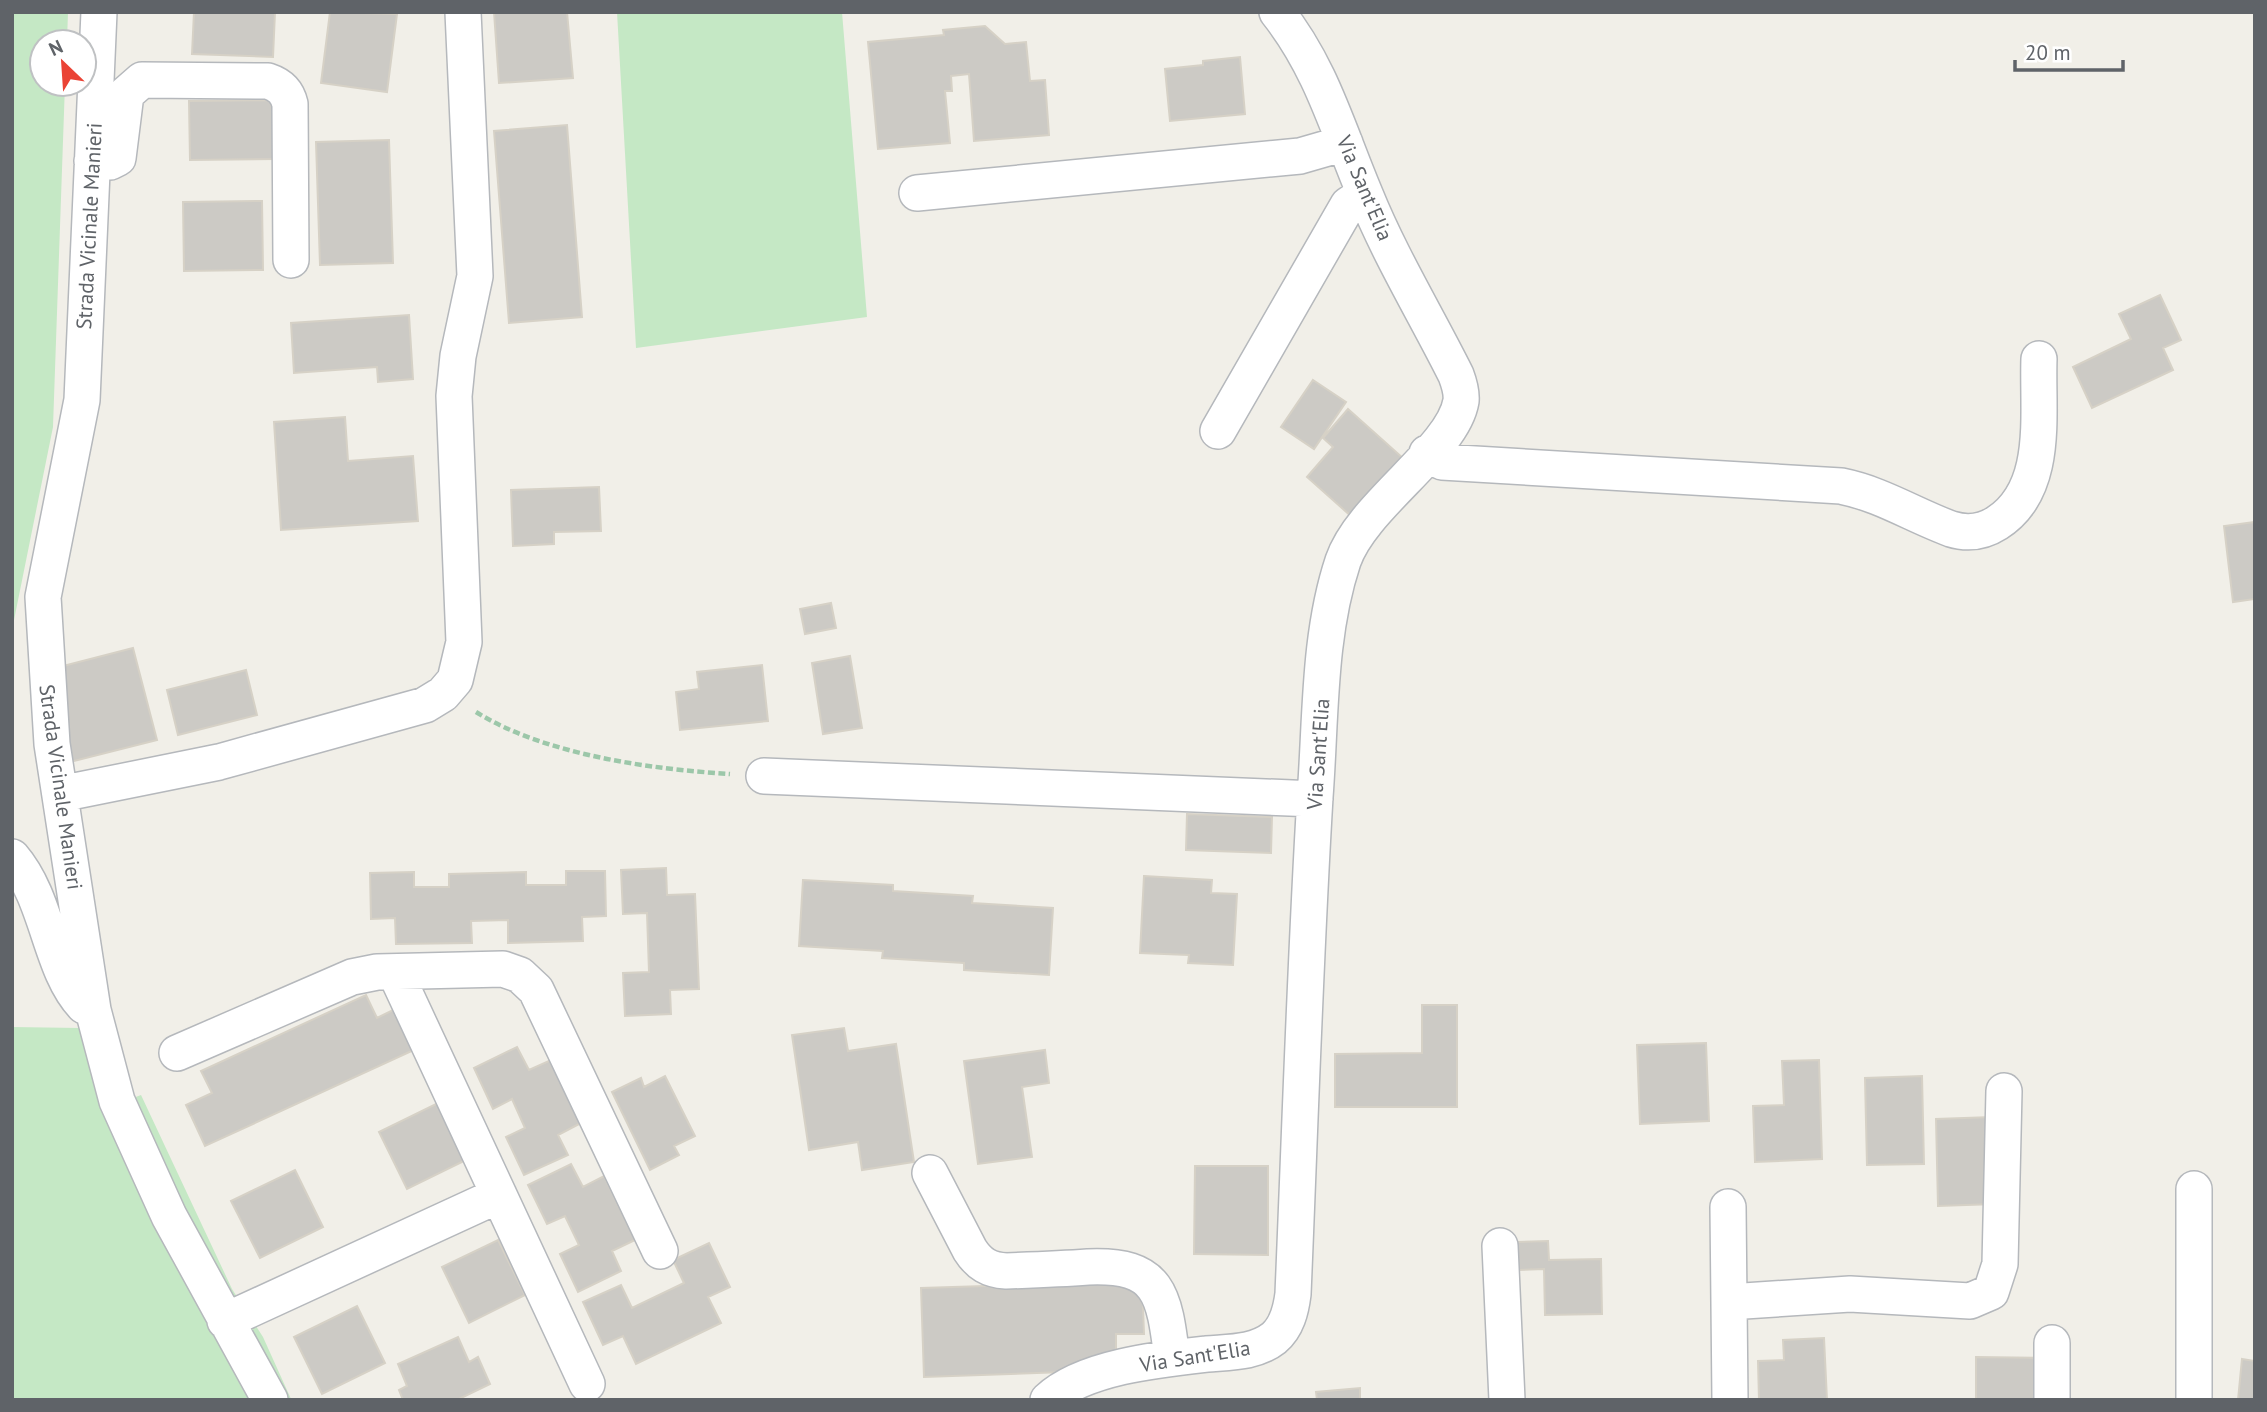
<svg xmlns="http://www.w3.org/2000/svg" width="2267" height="1412" viewBox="0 0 2267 1412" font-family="'PT Sans',sans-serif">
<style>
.green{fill:#c5e8c5}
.building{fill:#cccac5;stroke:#d6d1c6;stroke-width:2}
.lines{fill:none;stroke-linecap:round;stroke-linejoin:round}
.minor-casing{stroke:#b5b8bc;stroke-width:38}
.path{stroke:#9cc7a9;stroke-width:4.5;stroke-dasharray:7 3.5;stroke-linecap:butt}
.minor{stroke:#fff;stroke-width:35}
.labels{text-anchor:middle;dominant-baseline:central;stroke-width:6;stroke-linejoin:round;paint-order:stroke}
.street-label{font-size:21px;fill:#5f6368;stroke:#fff}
</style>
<rect width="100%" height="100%" fill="#f1efe8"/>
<path class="green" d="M 12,12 L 68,12 L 67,42 L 42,42 L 42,84 L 65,84 L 53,427 L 12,630 Z
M 617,12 L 842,12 L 867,317 L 636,348 Z
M 12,1027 L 80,1028 L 109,1107 L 141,1095 L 232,1289 L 263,1337 L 291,1399 L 12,1400 Z"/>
<path class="building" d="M 194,12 L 275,12 L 273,57 L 192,54 Z
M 330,12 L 397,14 L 387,92 L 321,83 Z
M 494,12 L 567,12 L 573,78 L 499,83 Z
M 985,26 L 1005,44 L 1026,42 L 1030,81 L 1045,80 L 1049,135 L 974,141 L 969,74 L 951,76 L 952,91 L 945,91 L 950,143 L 878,149 L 868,42 L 944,35 L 943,30 Z
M 1240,57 L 1245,114 L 1170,121 L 1165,69 L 1203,65 L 1203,61 Z
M 273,100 L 274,159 L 190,160 L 189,101 Z
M 567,125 L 582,317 L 509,323 L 494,131 Z
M 389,140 L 393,263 L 320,265 L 316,142 Z
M 262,201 L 263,270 L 184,271 L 183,202 Z
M 2160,295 L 2181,340 L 2163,348 L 2173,370 L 2092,408 L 2073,367 L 2131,339 L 2119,314 Z
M 409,315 L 413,379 L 378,382 L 377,367 L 294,373 L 291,323 Z
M 1313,380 L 1346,402 L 1314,449 L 1281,427 Z
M 1348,409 L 1404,459 L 1352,517 L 1307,477 L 1333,447 L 1323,438 Z
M 345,417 L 348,461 L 413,456 L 418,521 L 281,530 L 274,422 Z
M 599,487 L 601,531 L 554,532 L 554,544 L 513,546 L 511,490 Z
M 2255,522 L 2255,599 L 2233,602 L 2224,526 Z
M 831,603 L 836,628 L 805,634 L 800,609 Z
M 133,648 L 157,740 L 70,762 L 63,666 Z
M 850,656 L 862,728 L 823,734 L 812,663 Z
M 762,665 L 768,721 L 680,730 L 676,692 L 699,689 L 697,672 Z
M 246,670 L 257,715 L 178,735 L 167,690 Z
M 1187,814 L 1272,817 L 1271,853 L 1186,850 Z
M 666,868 L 667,895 L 695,894 L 699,989 L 670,990 L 671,1014 L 625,1016 L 623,973 L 649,972 L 647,913 L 623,914 L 621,870 Z
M 566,871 L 605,871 L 606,916 L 582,917 L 583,941 L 508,943 L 508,920 L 471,921 L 472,943 L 396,944 L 395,918 L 371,919 L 370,873 L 414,872 L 414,887 L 449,887 L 449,874 L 526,872 L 526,885 L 566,885 Z
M 1144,876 L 1212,880 L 1211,893 L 1237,894 L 1233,965 L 1188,963 L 1189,955 L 1140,953 Z
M 803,880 L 893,885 L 893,891 L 973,896 L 972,903 L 1053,908 L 1049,975 L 964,970 L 964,963 L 882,958 L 883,951 L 799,946 Z
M 366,995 L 377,1018 L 397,1008 L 416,1049 L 205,1146 L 186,1105 L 212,1093 L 201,1071 Z
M 1422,1005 L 1457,1005 L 1457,1107 L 1335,1107 L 1335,1054 L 1422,1053 Z
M 844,1028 L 848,1051 L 896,1044 L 914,1162 L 862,1170 L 858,1142 L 809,1150 L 792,1035 Z
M 1706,1043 L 1709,1121 L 1640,1124 L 1637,1045 Z
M 517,1047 L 529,1070 L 551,1060 L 581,1123 L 558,1135 L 568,1155 L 524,1175 L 506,1137 L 525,1128 L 512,1099 L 493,1109 L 474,1068 Z
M 1045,1050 L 1049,1083 L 1022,1087 L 1032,1157 L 978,1164 L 964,1061 Z
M 1819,1060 L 1822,1159 L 1755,1162 L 1753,1106 L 1784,1105 L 1782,1061 Z
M 665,1076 L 695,1136 L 674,1146 L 679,1155 L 650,1170 L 612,1092 L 641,1078 L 644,1087 Z
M 1922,1076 L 1924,1164 L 1867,1165 L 1865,1078 Z
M 442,1101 L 470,1158 L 407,1189 L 379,1132 Z
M 1992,1117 L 1995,1204 L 1938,1206 L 1936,1119 Z
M 571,1164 L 583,1187 L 604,1176 L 635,1240 L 612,1251 L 621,1271 L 578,1292 L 560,1254 L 579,1245 L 565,1216 L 547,1224 L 528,1185 Z
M 1195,1166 L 1268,1166 L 1268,1255 L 1194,1254 Z
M 295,1170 L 323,1227 L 260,1258 L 231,1201 Z
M 498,1240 L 525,1295 L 469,1323 L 442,1267 Z
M 1548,1241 L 1549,1260 L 1601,1259 L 1602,1314 L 1545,1315 L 1544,1269 L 1518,1270 L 1517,1242 Z
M 709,1243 L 730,1287 L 708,1297 L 721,1323 L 636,1364 L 623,1336 L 603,1345 L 583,1302 L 621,1285 L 632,1308 L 684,1283 L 673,1260 Z
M 1142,1281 L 1144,1334 L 1116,1334 L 1116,1357 L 1065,1372 L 924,1377 L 921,1288 Z
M 357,1306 L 385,1363 L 322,1394 L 294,1337 Z
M 458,1337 L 469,1362 L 478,1357 L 490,1384 L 457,1400 L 403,1400 L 399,1390 L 407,1386 L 398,1364 Z
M 1824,1338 L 1827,1400 L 1759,1400 L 1758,1361 L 1784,1360 L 1783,1340 Z
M 1976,1357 L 2045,1358 L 2044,1400 L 1976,1400 Z
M 2242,1359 L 2255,1361 L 2255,1400 L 2238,1400 Z
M 1360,1388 L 1360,1400 L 1317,1400 L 1316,1392 Z"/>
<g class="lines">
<g class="minor-casing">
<path id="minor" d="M 99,12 L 82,400 L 43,597 L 52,744 L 93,1010 L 117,1101 L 169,1216 L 270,1400
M 92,161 L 110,162 L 118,158 L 126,94 L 142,80 L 268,81 C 280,85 287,91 290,104 L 291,260
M 917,193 L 1300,156 L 1345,143
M 1218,431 L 1348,205 L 1364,194
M 1427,453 L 1442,462 L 1841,486 C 1881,494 1913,515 1951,529 C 1967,534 1983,532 1997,523 C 2050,489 2037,414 2039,359
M 764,776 L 1315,799
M 60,794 L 219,762 L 425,705 L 443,694 L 455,680 L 464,642 L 454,396 L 458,356 L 475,276 L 463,12
M 12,857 C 49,900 49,969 84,1006
M 395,972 L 587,1384
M 177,1053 L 352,977 L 377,972 L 503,969 L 520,975 L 536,990 L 660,1251
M 930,1173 L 970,1250 C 979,1264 989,1270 1006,1271 C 1033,1270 1060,1269 1088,1267 C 1160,1264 1164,1294 1172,1358
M 1728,1207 L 1730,1400
M 1500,1246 L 1507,1400
M 1729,1302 L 1850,1294 L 1970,1301 L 1991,1292 L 2000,1264 L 2004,1091
M 225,1321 L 499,1195
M 2052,1343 L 2052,1400
M 1048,1400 C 1083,1367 1161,1359 1207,1354 C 1230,1352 1255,1353 1274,1338 C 1287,1327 1291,1310 1293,1294 C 1300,1129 1305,963 1315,797 C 1321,719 1318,636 1343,561 C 1362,505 1453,450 1461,401 C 1462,392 1459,383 1456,375 C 1426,315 1390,256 1365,194 C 1338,130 1321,67 1277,12
M 2194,1400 L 2194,1189"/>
</g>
<path class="path" d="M 476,712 C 545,755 650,769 730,774"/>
<use href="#minor" class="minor"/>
</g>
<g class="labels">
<g class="street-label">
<text transform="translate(1365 188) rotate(67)">Via Sant'Elia</text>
<text transform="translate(89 226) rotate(-87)">Strada Vicinale Manieri</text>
<text transform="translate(1318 754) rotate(-86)">Via Sant'Elia</text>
<text transform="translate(61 787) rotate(82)">Strada Vicinale Manieri</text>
<text transform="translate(1195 1356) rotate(-9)">Via Sant'Elia</text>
</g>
</g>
<rect width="2267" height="1412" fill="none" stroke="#5f6368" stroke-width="28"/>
<g transform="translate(63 63) rotate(335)"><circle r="33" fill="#ffffff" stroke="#bfc1c3" stroke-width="2"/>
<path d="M0-5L12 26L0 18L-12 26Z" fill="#ea4335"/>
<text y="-10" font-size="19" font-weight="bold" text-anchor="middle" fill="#5f6368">N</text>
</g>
<path d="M2015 60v10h108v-10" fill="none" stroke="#5f6368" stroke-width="3.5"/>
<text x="2025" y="60" font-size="21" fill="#5f6368" stroke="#ffffff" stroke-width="5" paint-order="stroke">20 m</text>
</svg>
